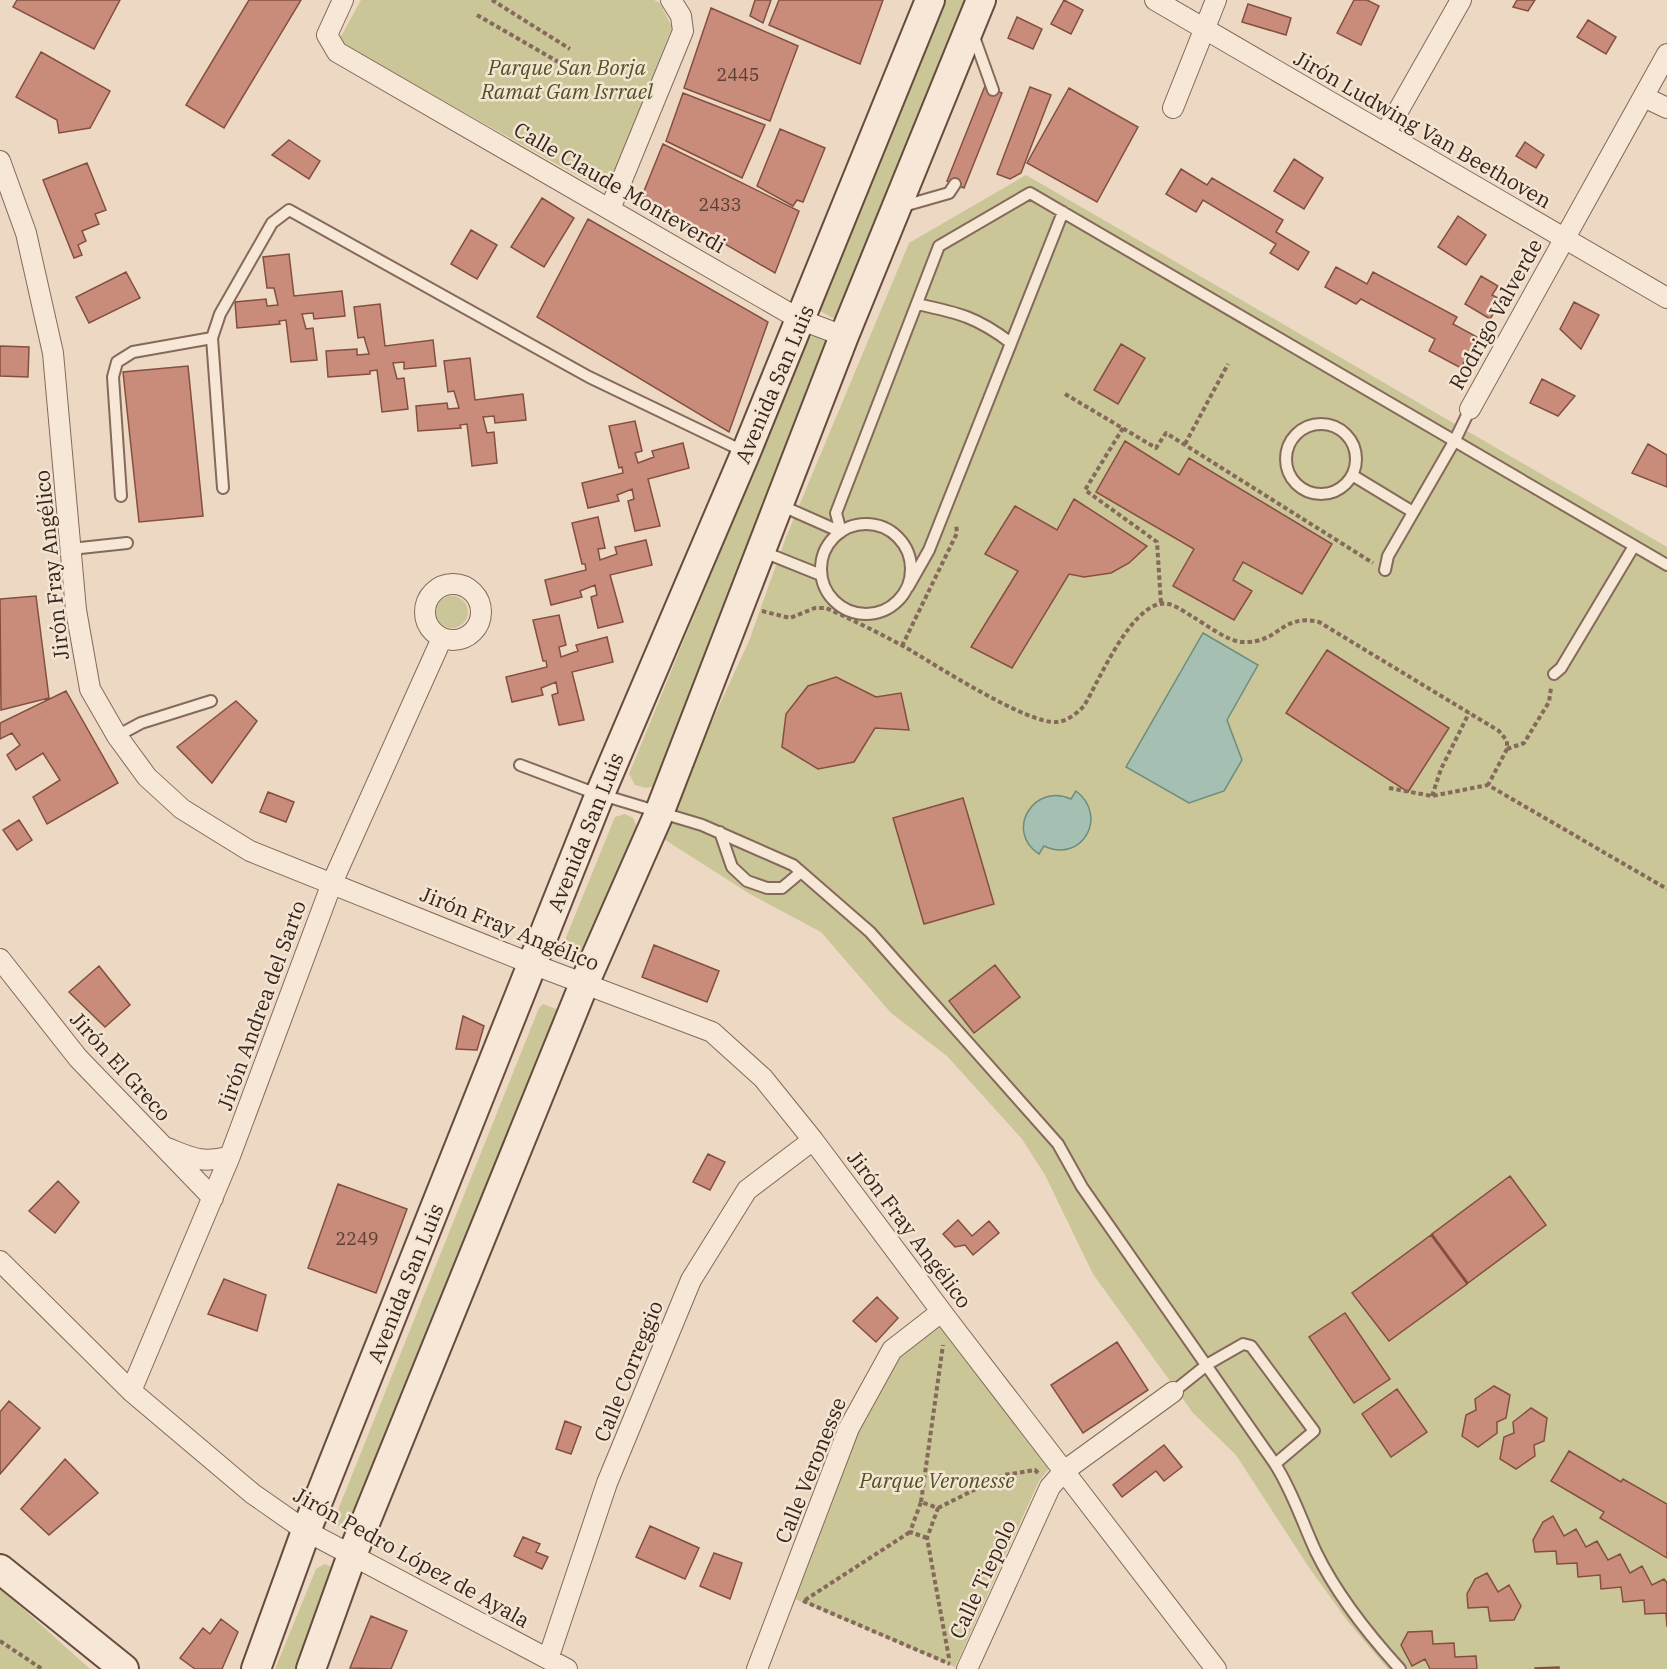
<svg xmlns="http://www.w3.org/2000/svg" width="1667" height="1669" viewBox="0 0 1667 1669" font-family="'IBM Plex Serif',serif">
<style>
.green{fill:#cac697}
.water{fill:#a5bfb2;stroke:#6c8d7f;stroke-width:1.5}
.building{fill:#c98c7a;stroke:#844f41;stroke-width:1.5}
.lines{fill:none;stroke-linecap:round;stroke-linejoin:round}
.service-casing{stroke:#85695a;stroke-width:14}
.minor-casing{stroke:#85695a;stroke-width:22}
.secondary-casing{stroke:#674b3e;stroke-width:32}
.path{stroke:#85695a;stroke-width:4;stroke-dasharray:4.5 3;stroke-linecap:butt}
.service{stroke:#f7e7d6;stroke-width:10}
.minor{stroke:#f7e7d6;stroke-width:20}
.secondary{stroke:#f7e7d6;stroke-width:28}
.labels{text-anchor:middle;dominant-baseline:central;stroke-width:5;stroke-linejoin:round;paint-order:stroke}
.number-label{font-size:18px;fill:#5b3f35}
.park-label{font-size:21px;font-style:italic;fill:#4f5225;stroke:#f4e4d2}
.street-label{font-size:21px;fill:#36251e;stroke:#f4e4d2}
</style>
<rect width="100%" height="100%" fill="#ecd8c3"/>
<path class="green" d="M 361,0 L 654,0 L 660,3 L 672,27 L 607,192 L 338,42 Z
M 942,0 L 971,0 L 836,320 L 817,309 Z
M 1026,175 L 1667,547 L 1667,1669 L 1388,1669 L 1349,1623 L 1310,1569 L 1236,1455 L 1193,1413 L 1093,1274 L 1045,1175 L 1022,1139 L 947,1056 L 891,1013 L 821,932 L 750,894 L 659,836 L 749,641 L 786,537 L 909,243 Z
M 817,334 L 828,337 L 831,348 L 658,785 L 646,788 L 635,785 L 629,774 L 808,338 Z
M436 612a16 16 0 1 1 32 0a16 16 0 1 1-32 0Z
M 625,814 L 633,818 L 639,832 L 581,961 L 571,962 L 563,953 L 563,945 L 615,817 Z
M 543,1004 L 559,1010 L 355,1528 L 345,1530 L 336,1525 L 336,1515 L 539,1008 Z
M 939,1323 L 1050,1467 L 1039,1481 L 955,1667 L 788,1596 L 856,1431 L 896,1356 Z
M 325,1564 L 334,1568 L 302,1669 L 275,1669 L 316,1569 Z
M 0,1588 L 90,1669 L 0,1669 Z"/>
<path class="water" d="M 1203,633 L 1258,665 L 1227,720 L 1242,760 L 1224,791 L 1189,803 L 1126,767 Z
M 1076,791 C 1109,816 1082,864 1044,846 L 1039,854 C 1004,831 1034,782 1071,799 Z"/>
<path class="building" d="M 17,0 L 120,0 L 94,49 L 13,7 Z
M 249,0 L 301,0 L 224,128 L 186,105 Z
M 755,0 L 771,0 L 763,23 L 750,16 Z
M 779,0 L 883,0 L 860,64 L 769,25 Z
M 1064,0 L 1083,10 L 1071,34 L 1051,24 Z
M 1354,0 L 1367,0 L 1379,6 L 1361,45 L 1337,33 Z
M 1517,0 L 1535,0 L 1528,11 L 1513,7 Z
M 1248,4 L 1291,18 L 1286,35 L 1242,22 Z
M 711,8 L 798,46 L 770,121 L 684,88 Z
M 1017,17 L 1042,29 L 1033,49 L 1008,38 Z
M 1588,20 L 1616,37 L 1606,54 L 1577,37 Z
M 41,52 L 110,91 L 90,128 L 59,133 L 57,120 L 16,97 Z
M 985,86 L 1002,93 L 964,188 L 947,181 Z
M 1030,87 L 1051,95 L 1021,173 L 1010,179 L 997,174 Z
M 1069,88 L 1138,127 L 1097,202 L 1027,163 Z
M 683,93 L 765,125 L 742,178 L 666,141 Z
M 780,129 L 825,148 L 803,202 L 797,200 L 793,206 L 757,186 Z
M 289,140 L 320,161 L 309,179 L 272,155 Z
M 1525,142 L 1544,155 L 1536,168 L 1516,156 Z
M 663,144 L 799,211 L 775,273 L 642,196 Z
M 1294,159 L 1323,178 L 1304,209 L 1274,191 Z
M 87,163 L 106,210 L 95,214 L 99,224 L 82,231 L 86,241 L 78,245 L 82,255 L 74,258 L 43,180 Z
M 1181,169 L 1207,185 L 1212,178 L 1283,220 L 1276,232 L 1309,252 L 1298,270 L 1270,253 L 1276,244 L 1203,200 L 1196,212 L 1166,194 Z
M 542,198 L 574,218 L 544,267 L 511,247 Z
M 1458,216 L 1486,235 L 1466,265 L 1438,247 Z
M 588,219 L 768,322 L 729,432 L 537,317 Z
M 471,230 L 497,245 L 477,279 L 451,264 Z
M 289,254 L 294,296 L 342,291 L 345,316 L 314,319 L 313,313 L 302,314 L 306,329 L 313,328 L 317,360 L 291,362 L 286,320 L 279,321 L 280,324 L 237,328 L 235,302 L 266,299 L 267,306 L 278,305 L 274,288 L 267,288 L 263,257 Z
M 1336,267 L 1367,284 L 1373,272 L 1457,317 L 1453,324 L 1477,337 L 1461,368 L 1429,351 L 1435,339 L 1361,299 L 1356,304 L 1325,287 Z
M 126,272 L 140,298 L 89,323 L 76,297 Z
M 1481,276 L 1498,286 L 1492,295 L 1502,300 L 1490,319 L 1465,304 Z
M 1574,302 L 1599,315 L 1581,349 L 1560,329 Z
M 380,304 L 385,346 L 433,340 L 436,366 L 404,369 L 404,362 L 393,363 L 397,379 L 404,378 L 408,409 L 382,412 L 377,370 L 370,371 L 370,374 L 328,377 L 326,351 L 357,349 L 357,355 L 369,354 L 364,337 L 358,338 L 354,307 Z
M 1121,344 L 1145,358 L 1118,404 L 1094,390 Z
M 0,346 L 29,347 L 28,377 L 0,376 Z
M 470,358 L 475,400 L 523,394 L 526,420 L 495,423 L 494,416 L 483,417 L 487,433 L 494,432 L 497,463 L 472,466 L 467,424 L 460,425 L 461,428 L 418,431 L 416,406 L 447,403 L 448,409 L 459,408 L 454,391 L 448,392 L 444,361 Z
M 188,366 L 203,516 L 139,522 L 123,372 Z
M 1542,379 L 1575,396 L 1558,416 L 1530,403 Z
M 635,421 L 642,451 L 635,453 L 638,463 L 654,457 L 652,451 L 683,443 L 689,468 L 648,479 L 660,526 L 635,531 L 628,501 L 634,499 L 632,489 L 617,495 L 619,501 L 588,508 L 582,483 L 623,473 L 622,467 L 619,468 L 609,426 Z
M 1125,441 L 1179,475 L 1189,458 L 1332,544 L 1302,594 L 1243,562 L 1233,580 L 1252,591 L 1234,620 L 1173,586 L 1194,549 L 1096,492 Z
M 1648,444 L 1667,455 L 1667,487 L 1632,473 Z
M 1074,499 L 1147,546 L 1129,563 L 1111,573 L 1084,577 L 1069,574 L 1012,668 L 971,647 L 1018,571 L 985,554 L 1015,506 L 1057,530 Z
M 598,517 L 605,548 L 598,549 L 600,560 L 617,554 L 615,547 L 646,540 L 652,565 L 610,575 L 623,622 L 598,628 L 591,597 L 597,595 L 595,585 L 580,591 L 582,597 L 551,605 L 545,580 L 586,570 L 585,564 L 582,564 L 572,523 Z
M 36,596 L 49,698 L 1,710 L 0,599 Z
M 559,615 L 566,645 L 559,647 L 561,657 L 578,651 L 576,645 L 607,637 L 613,662 L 572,672 L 584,720 L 559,725 L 552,695 L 558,693 L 556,682 L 541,688 L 543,695 L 512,702 L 506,677 L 547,667 L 546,661 L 543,661 L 533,620 Z
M 1327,650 L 1449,728 L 1408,792 L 1286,713 Z
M 836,677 L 876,697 L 901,693 L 909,730 L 875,728 L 854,762 L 818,769 L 782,747 L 786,714 L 808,686 Z
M 66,691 L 118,783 L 47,824 L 33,797 L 60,780 L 43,753 L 16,770 L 7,755 L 20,745 L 12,733 L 0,739 L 0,723 Z
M 236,701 L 257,721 L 212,783 L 177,747 Z
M 268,792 L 294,802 L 286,822 L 260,812 Z
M 963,798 L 994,904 L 924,924 L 893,818 Z
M 19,820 L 32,840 L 17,850 L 3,830 Z
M 654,945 L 719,971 L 707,1002 L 642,977 Z
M 995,965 L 1020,997 L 974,1033 L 949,1001 Z
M 99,966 L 130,1005 L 105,1027 L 69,992 Z
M 463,1016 L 484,1026 L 477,1050 L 456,1049 Z
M 708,1154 L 725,1162 L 710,1190 L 693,1182 Z
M 1510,1176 L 1546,1225 L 1468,1283 L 1432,1234 Z
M 58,1181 L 79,1202 L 55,1233 L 29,1211 Z
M 338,1184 L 407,1209 L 376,1293 L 308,1268 Z
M 958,1220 L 972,1236 L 989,1221 L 999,1233 L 973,1255 L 965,1245 L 955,1247 L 943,1234 Z
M 1431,1235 L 1467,1284 L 1389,1341 L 1352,1293 Z
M 224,1279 L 266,1295 L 257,1331 L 208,1314 Z
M 877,1297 L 898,1318 L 876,1342 L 853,1321 Z
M 1345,1313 L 1390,1379 L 1354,1403 L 1309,1337 Z
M 1117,1342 L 1148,1390 L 1083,1433 L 1051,1385 Z
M 1494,1386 L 1510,1395 L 1506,1418 L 1497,1422 L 1497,1433 L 1478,1447 L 1462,1436 L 1466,1415 L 1476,1410 L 1475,1399 Z
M 1397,1389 L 1427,1432 L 1391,1457 L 1362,1414 Z
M 9,1401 L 40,1428 L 0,1474 L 0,1412 Z
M 1531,1408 L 1547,1418 L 1544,1441 L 1534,1445 L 1535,1456 L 1516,1469 L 1500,1459 L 1504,1437 L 1514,1433 L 1513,1422 Z
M 565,1421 L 581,1427 L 571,1454 L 556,1449 Z
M 1164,1445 L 1182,1467 L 1164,1481 L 1156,1471 L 1122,1497 L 1113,1485 Z
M 1569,1451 L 1621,1482 L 1623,1479 L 1667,1504 L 1667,1558 L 1600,1518 L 1604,1512 L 1551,1481 Z
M 65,1459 L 98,1493 L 49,1535 L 21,1509 Z
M 1553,1516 L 1564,1536 L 1576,1529 L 1586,1547 L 1597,1541 L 1608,1560 L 1620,1554 L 1630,1573 L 1642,1566 L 1652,1585 L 1664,1579 L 1667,1583 L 1667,1627 L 1666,1613 L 1645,1614 L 1644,1600 L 1623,1602 L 1621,1587 L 1601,1589 L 1600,1575 L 1578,1577 L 1577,1563 L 1557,1564 L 1556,1551 L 1535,1552 L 1533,1540 L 1543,1522 Z
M 650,1526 L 699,1548 L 685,1579 L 636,1557 Z
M 523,1537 L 540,1544 L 536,1552 L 548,1557 L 542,1569 L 514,1556 Z
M 714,1553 L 742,1563 L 730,1599 L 700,1586 Z
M 1487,1573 L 1498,1592 L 1509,1585 L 1521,1606 L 1514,1620 L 1490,1621 L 1488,1607 L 1468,1608 L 1467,1594 L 1475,1579 Z
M 371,1616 L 407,1631 L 391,1669 L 350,1668 Z
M 221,1619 L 238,1632 L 222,1669 L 195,1669 L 180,1658 L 203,1628 L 210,1634 Z
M 1432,1631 L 1433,1644 L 1454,1643 L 1455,1657 L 1476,1656 L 1477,1669 L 1430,1669 L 1425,1659 L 1412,1666 L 1401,1645 L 1408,1632 Z
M 1559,1667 L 1559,1669 L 1535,1669 L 1535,1668 Z"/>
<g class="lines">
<g class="service-casing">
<path id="service" d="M 973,34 L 993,90
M 900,207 L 949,193 L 955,184
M 917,304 C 959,313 977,317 1011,343
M1286 459a35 35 0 1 1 70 0a35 35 0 1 1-70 0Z
M 1352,475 L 1413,512
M 223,488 L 212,338 L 220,314 L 272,223 L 289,210 L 589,377 L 745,452
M 121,496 L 113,377 L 117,362 L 133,352 L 212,338
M 780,505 L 841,532
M821 569a45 45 0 1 1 90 0a45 45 0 1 1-90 0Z
M 841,532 L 836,513 L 939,246 L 1030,193 L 1667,565
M 71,549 L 127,543
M 761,551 L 821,575
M 1385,570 L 1388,556 L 1455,440 L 1470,409
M 908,587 L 929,550 L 1063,212
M 1554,674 L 1561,668 L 1634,546
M 117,736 L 141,723 L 211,701
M 520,765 L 589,791 L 702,825 L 793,865 L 870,932 L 1058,1144 L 1082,1187 L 1275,1464 C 1293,1492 1302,1522 1316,1552 C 1337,1595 1368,1634 1400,1669
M 720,832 L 732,867 L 747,881 L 767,888 L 782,888 L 801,872
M 1173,1392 L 1208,1364 L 1243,1344 L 1251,1346 L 1314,1431 L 1275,1464"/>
</g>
<g class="minor-casing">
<path id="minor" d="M 343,0 L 327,35 L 337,52 L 801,320 L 844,336
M 1155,0 L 1667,298
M 1644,97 L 1667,108
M 1173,108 L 1216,0
M 1385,134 L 1461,0
M 0,161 L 26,233 L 53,353 L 76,610 L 90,689 L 117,736 L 147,777 L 182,809 L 250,851 L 532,964 L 712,1032 L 763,1078 L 813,1140 L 947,1319 L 1216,1669
M 610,209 L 683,31 L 681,16 L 671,0
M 1470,409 L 1667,54
M425 612a28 28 0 1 1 56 0a28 28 0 1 1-56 0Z
M 0,959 L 78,1058 L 213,1198
M 167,1148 C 192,1158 202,1164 230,1156
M 0,1261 L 131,1391 L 253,1494 L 306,1531 L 567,1669
M 131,1391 L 230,1156 L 332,883 L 442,638
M 548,1659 L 607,1483 L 691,1280 L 747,1190 L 813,1140
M 757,1669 L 849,1428 L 892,1350 L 941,1312
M 967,1669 L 1050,1487 L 1064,1471 L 1173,1392"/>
</g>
<g class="secondary-casing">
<path id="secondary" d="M 0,1569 L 124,1669
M 256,1669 L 306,1531 L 600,794 L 746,452 L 930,0
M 311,1669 L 352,1555 L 584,984 L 658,816 L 844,336 L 981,0"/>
</g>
<path class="path" d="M 492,0 L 570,49
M 477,15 L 562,64
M 1065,394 L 1156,448 L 1166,433 L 1373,563
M 1123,428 L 1085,490 L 1157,542 L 1161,604
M 1185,444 L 1228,364
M 762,611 L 790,618 L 815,608 L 826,608 C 853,620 879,633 905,647 C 934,664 1028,725 1057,722 C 1068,721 1077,713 1084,706 C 1099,681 1134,596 1169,604 C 1177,606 1186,613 1193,617 C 1207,625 1227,641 1242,642 C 1280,644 1280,613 1319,622 L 1499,731 L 1507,741 L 1507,749 L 1488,785
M 902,646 L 957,533 L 956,524
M 1507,749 L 1524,743 L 1549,702 L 1551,688
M 1389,788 L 1432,796 L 1488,785 L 1667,889
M 1432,796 L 1441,769 L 1469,713
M 921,1502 L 943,1345
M 938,1508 L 1004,1475 L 1035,1470 L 1038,1473
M 927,1538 L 910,1532 L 921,1502 L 938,1508 L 927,1538 L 949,1658
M 805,1600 L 910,1532
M 803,1601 L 950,1664
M 0,1641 L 42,1669"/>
<use href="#service" class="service"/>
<use href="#minor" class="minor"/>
<use href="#secondary" class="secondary"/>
</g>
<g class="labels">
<g class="number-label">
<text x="738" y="74">2445</text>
<text x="720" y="204">2433</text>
<text x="357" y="1238">2249</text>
</g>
<g class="park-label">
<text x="567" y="67">Parque San Borja<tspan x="567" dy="24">Ramat Gam Isrrael</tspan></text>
<text x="937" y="1480">Parque Veronesse</text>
</g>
<g class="street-label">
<text transform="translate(1423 129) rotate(30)">Jirón Ludwing Van Beethoven</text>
<text transform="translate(620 187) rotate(30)">Calle Claude Monteverdi</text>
<text transform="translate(1495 314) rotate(-61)">Rodrigo Valverde</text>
<text transform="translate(774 384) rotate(-67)">Avenida San Luis</text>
<text transform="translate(51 565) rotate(-96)">Jirón Fray Angélico</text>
<text transform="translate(585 832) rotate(-68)">Avenida San Luis</text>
<text transform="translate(510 928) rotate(22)">Jirón Fray Angélico</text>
<text transform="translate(261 1005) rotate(-70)">Jirón Andrea del Sarto</text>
<text transform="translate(121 1066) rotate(48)">Jirón El Greco</text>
<text transform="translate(910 1229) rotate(53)">Jirón Fray Angélico</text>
<text transform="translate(405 1283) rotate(-68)">Avenida San Luis</text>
<text transform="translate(628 1371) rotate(-68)">Calle Correggio</text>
<text transform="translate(810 1470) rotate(-68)">Calle Veronesse</text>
<text transform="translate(412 1557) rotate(29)">Jirón Pedro López de Ayala</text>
<text transform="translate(982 1579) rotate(-65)">Calle Tiepolo</text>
</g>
</g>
</svg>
